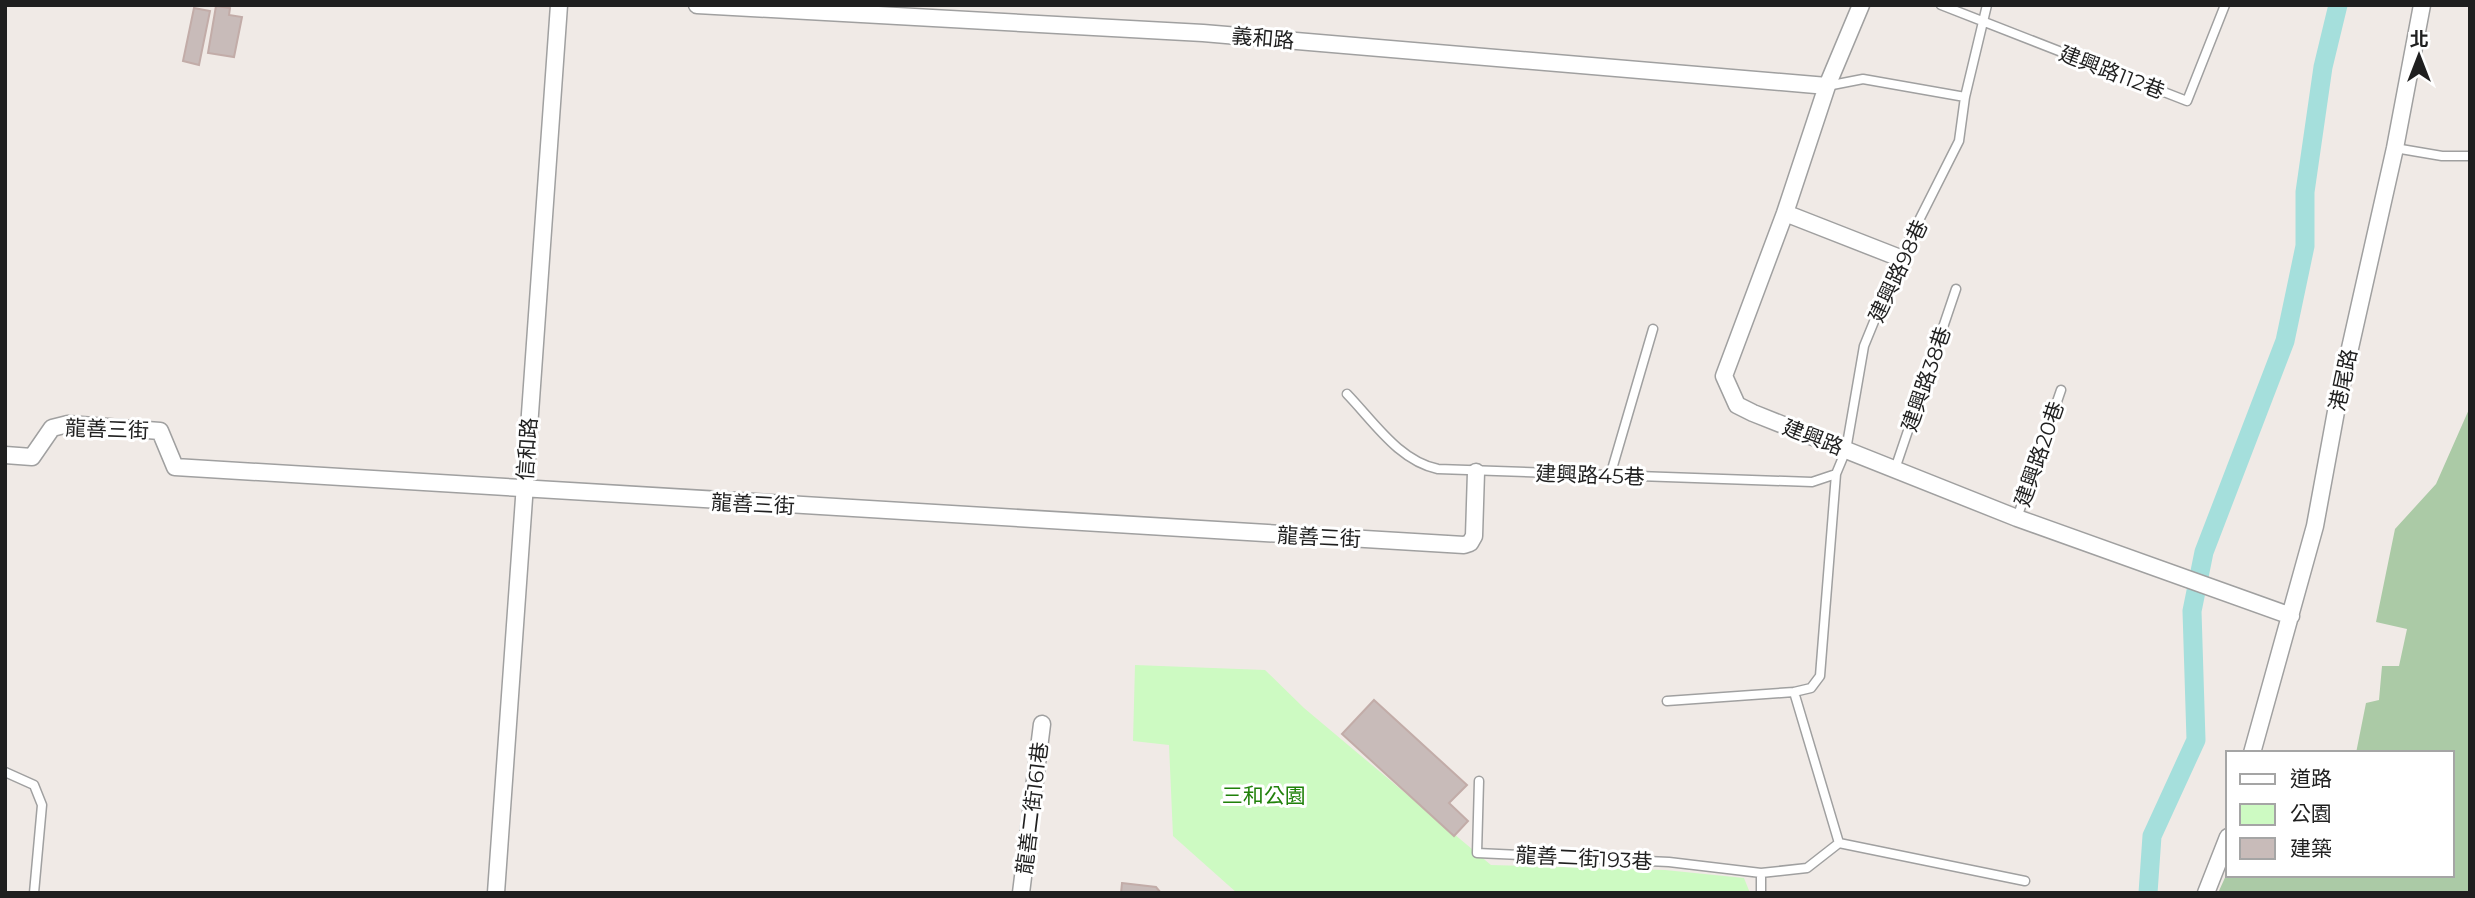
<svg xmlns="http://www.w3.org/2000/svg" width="2475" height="898" viewBox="0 0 2475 898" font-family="Montserrat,'Noto Sans TC',sans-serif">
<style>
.cemetery{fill:#abcaa6}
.park{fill:#cdfac2}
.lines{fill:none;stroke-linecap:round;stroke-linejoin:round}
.canal{stroke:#a5dfdc;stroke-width:19}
.building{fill:#c8bbb9;stroke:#c2aca8;stroke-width:2}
.service-casing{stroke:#a0a0a0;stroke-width:11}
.minor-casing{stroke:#a0a0a0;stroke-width:19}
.service{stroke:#fff;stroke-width:8}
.minor{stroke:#fff;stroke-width:16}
.labels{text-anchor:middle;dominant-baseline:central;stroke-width:6;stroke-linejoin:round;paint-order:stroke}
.street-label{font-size:21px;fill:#1f1f1f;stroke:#fff}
.park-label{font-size:21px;fill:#20810a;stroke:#fff}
</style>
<rect width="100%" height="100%" fill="#f0eae6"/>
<path class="cemetery" d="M 2470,407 L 2470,893 L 2218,893 L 2228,871 L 2228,875 L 2452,875 L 2452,753 L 2356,753 L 2366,703 L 2379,700 L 2382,666 L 2399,666 L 2407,629 L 2376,622 L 2395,529 L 2436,484 Z"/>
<path class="park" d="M 1135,665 L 1265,670 L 1304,708 L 1491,865 L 1665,870 L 1744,878 L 1750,893 L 1237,893 L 1173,836 L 1169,745 L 1133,741 Z"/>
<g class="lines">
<path class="canal" d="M 2148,893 L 2152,836 L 2196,740 L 2192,611 L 2204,552 L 2285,341 L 2305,246 L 2305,192 L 2323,67 L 2338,5"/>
</g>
<path class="building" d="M 216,6 L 230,8 L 229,15 L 242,17 L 234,57 L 208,53 Z
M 194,8 L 210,11 L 199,65 L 183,61 Z
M 1374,700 L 1467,785 L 1449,803 L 1468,821 L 1454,836 L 1342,734 Z
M 1122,883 L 1156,887 L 1161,893 L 1121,893 Z"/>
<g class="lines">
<g class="service-casing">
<path id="service" d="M 1941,5 L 2187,101 L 2225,5
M 1827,86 L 1863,79 L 1965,97
M 2395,148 L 2442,156 L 2470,156
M 1347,394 C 1374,422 1399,461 1438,469 L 1812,482 L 1836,474 L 1846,450 L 1864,346 L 1900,258 L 1959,141 L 1965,97 L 1987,5
M 1895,469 L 1956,289
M 1610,476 L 1653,329
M 2017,518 L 2061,390
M 1794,692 L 1839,843
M 1667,701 L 1794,692 L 1811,688 L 1820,676 L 1836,474
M 5,772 L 34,785 L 42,805 L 34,893
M 1479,781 L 1477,853 L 1669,862 L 1761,873 L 1807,868 L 1839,843 L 2025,881
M 1761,893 L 1761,873"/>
</g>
<g class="minor-casing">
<path id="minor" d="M 697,5 L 1203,33 L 1827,86
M 1861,5 L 1827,86 L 1785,213 L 1724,376 L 1737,405 L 1753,413 L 2017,518 L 2291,616
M 1785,213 L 1900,258
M 5,455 L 32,457 L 52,428 L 68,424 L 160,431 L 175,467 L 1464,545 L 1470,543 L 1474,536 L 1476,472
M 2252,753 L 2315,526 L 2337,406 L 2395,148 L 2422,5
M 496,893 L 559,5
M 1021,893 L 1042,724
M 2206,893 L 2228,837"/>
</g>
<use href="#service" class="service"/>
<use href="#minor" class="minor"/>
</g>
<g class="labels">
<g class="street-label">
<text transform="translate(1263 38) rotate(5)">義和路</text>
<text transform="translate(2112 72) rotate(21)">建興路112巷</text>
<text transform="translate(1898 271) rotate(-65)">建興路98巷</text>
<text transform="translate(1926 379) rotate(-71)">建興路38巷</text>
<text transform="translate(2343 380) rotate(-78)">港尾路</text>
<text transform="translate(107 429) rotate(2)">龍善三街</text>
<text transform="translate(1813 437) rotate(21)">建興路</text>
<text transform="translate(527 449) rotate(-86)">信和路</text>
<text transform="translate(2039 454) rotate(-71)">建興路20巷</text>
<text transform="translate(1590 475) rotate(2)">建興路45巷</text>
<text transform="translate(753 504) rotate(3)">龍善三街</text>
<text transform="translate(1319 537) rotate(3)">龍善三街</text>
<text transform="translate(1032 808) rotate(-83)">龍善二街161巷</text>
<text transform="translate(1584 858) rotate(3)">龍善二街193巷</text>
</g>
<g class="park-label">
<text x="1264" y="795">三和公園</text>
</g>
</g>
<rect width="2475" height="898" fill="none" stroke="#1f1f1f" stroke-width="14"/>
<rect x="2226" y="751" width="228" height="126" fill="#ffffff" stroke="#a5a5a5" stroke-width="2"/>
<rect x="2240" y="774" width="35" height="10" fill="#ffffff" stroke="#a5a5a5" stroke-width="2"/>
<text x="2290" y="786" font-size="21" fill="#1f1f1f">道路</text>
<rect x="2240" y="804" width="35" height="21" fill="#cdfac2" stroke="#a5a5a5" stroke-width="2"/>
<text x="2290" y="821" font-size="21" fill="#1f1f1f">公園</text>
<rect x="2240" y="838" width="35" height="21" fill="#c8bbb9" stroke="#a5a5a5" stroke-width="2"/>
<text x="2290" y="856" font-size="21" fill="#1f1f1f">建築</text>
<g transform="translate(2419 56)" stroke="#ffffff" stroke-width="5" paint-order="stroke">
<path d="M0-5L12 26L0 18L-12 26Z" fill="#1f1f1f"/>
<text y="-10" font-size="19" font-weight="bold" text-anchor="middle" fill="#1f1f1f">北</text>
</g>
</svg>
